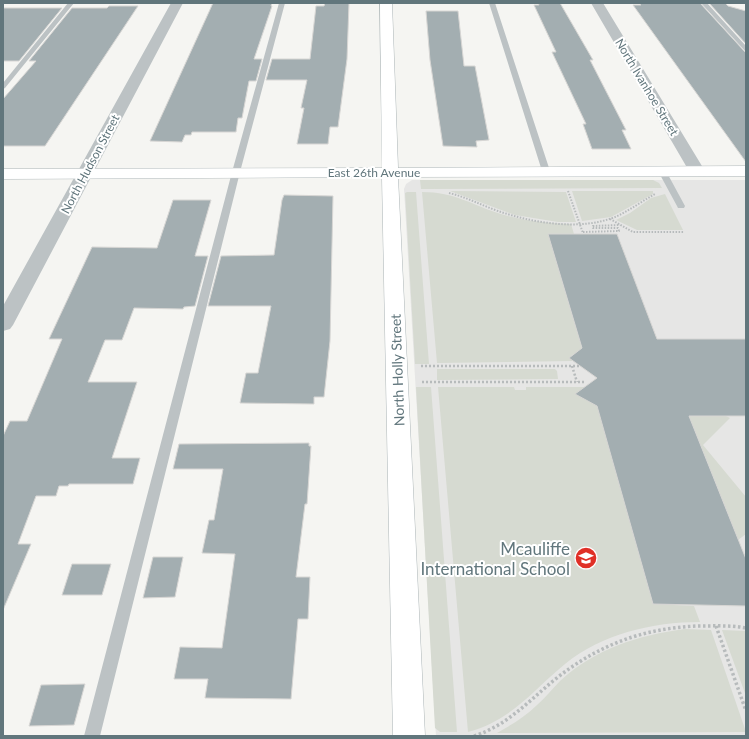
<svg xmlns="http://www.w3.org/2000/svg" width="749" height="739" viewBox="0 0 749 739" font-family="Lato,sans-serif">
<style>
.built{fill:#e6e6e5}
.green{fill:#d6dad1}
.building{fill:#a3aeb1;stroke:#d7d6d4}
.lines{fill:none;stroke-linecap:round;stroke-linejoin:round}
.secondary-casing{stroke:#acb5b7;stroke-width:1}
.path-far2{stroke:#b7bbbc;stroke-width:2;stroke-dasharray:1.5 1.5;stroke-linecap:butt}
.path-far1{stroke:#b7bbbc;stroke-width:2.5;stroke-dasharray:2 2;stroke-linecap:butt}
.path{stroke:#b7bbbc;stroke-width:3.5;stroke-dasharray:2.5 2.5;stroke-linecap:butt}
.lane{fill:#bcc2c4;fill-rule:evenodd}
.street{fill:#bcc2c4;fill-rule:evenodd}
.secondary{fill:#fff;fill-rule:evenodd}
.labels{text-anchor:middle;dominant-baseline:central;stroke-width:4;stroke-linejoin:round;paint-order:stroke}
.far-street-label{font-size:12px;fill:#61767c;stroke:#fff}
.street-label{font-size:14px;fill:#61767c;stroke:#fff}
.near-poi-label{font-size:17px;fill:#61767c;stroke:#fff;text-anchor:end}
</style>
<rect width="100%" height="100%" fill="#f5f5f2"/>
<path class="built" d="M 412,180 L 746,180 L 746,736 L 436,736 L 404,189 L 406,184 Z"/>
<path class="green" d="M 420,180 L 653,180 L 659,183 L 662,188 L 421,189 Z
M 450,191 L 566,192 L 576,222 L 558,222 L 515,215 Z
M 572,191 L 653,191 L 653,194 L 611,217 L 582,221 Z
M 407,192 L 416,192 L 429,364 L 415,364 L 405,193 Z
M 422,192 C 455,192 472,205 501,214 C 524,221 548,223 571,224 L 574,234 L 548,234 L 583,352 L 577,352 L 571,356 L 573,361 L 437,363 Z
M 665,194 L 683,230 L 637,230 L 616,220 L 630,213 L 651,198 Z
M 437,369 L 555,369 L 557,371 L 558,379 L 437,380 Z
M 416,387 L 431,387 L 457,732 L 440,732 L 435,728 Z
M 438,387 L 514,387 L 515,390 L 526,390 L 526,387 L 585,387 L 579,391 L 581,397 L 596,401 L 653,604 L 694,606 L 700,622 C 652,622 602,634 565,664 C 531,692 512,720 468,732 Z
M 689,416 L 726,416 L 730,418 L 703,445 L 746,497 L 746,534 L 738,540 Z
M 685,629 L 711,630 L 746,732 L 497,733 C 511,725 525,717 537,705 C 545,698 552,689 560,681 C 595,649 638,635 685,629 Z
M 722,630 L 746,631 L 746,696 Z"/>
<path class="building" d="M 213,3 L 272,3 L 271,6 L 272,6 L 254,59 L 262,59 L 256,81 L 249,81 L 242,118 L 238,118 L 236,132 L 192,132 L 191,135 L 185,135 L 182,142 L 150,141 Z
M 325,3 L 349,3 L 347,59 L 338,127 L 330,127 L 328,144 L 297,144 L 304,108 L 301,108 L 307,80 L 266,80 L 272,59 L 310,59 L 316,6 L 324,6 Z
M 538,3 L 560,3 L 593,60 L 590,60 L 626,130 L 622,130 L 631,149 L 592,149 L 583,124 L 586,124 L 552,52 L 556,52 L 534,5 L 539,5 Z
M 639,3 L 700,3 L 746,53 L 746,162 L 633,5 L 641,5 Z
M 709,3 L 725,3 L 728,6 L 746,11 L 746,44 Z
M 109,6 L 138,6 L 45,146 L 3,146 L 3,99 L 36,61 L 29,61 L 72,8 L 107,8 Z
M 3,8 L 62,8 L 19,61 L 3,61 Z
M 426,11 L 458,11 L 464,66 L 475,66 L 489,140 L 476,141 L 477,147 L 443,146 L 430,60 Z
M 284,195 L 333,196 L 330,341 L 324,397 L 314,397 L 314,404 L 240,403 L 246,373 L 258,373 L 271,306 L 208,306 L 221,256 L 274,255 L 282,200 Z
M 173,200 L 211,200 L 195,256 L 208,256 L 195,306 L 184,307 L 183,309 L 134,308 L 122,340 L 105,340 L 88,382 L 137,382 L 112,458 L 140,458 L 133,484 L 69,484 L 68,486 L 59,486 L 56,496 L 36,496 L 18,544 L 31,544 L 3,610 L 3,436 L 10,421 L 27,421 L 62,339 L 49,339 L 92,247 L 157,248 Z
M 548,234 L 617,234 L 657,339 L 746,339 L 746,416 L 689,416 L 746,559 L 746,606 L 653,604 L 597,406 L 575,394 L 597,378 L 569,358 L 582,348 Z
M 309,443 L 309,446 L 311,446 L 307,504 L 305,504 L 296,577 L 310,577 L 308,619 L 298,619 L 291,699 L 205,698 L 208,679 L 174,679 L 180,647 L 222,648 L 235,554 L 202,553 L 209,520 L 214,520 L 223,469 L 173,469 L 179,444 Z
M 153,557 L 183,557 L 175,597 L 143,598 Z
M 72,564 L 111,564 L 102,595 L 62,595 Z
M 85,684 L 74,725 L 29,726 L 41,685 Z"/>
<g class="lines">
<g class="secondary-casing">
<path id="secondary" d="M 380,3 L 392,3 L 398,168 L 746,166 L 746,176 L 398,177 L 425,736 L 393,736 L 382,177 L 3,179 L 3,169 L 382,168 Z"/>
</g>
<path class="path-far2" d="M 568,191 L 583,233
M 449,193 C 466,197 481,205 498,211 C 533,223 580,231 615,217 C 629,211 642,201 655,194
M 610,219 L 633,232 L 684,232
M 583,232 L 619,231 L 618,228 L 593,228 L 593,226 L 620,225"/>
<path class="path-far1" d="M 421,366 L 580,366
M 572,366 L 577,382
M 422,382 L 584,382"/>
<path class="path" d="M 716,626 L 746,711
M 474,736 C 506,726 528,702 553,681 C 596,646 642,628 698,626 C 714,626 730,625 746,628"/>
<path class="lane" d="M 68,3 L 74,3 L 5,88 L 3,89 L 3,83 Z
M 279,3 L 285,3 L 240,172 L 100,736 L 84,736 L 232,172 Z
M 489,3 L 495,3 L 550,171 L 549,173 L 542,171 Z
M 701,3 L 707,3 L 746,46 L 746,52 Z
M 659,169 L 666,171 L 685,206 L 684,208 L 678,208 L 677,206 L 658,171 Z"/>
<path class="street" d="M 171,3 L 183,3 L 13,325 L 10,329 L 3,331 L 3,306 Z
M 591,3 L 603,3 L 705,171 L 703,174 L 697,176 L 691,174 L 689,171 Z"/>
<use href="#secondary" class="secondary"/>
</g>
<defs>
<g id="school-disc" transform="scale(1.15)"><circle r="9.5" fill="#e03027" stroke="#fff"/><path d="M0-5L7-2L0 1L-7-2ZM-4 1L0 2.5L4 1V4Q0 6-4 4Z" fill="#fff"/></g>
</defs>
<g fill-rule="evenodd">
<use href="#school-disc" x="586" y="558"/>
</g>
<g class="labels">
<g class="far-street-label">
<text transform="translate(647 87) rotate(59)">North Ivanhoe Street</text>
<text transform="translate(90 164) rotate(-62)">North Hudson Street</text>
<text x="374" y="172">East 26th Avenue</text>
</g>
<g class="street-label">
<text transform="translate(397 370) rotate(-92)">North Holly Street</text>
</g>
<g class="near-poi-label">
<text x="570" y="548">Mcauliffe<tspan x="570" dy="20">International School</tspan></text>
</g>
</g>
<rect width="749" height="739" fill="none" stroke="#61767c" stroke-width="8"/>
</svg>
